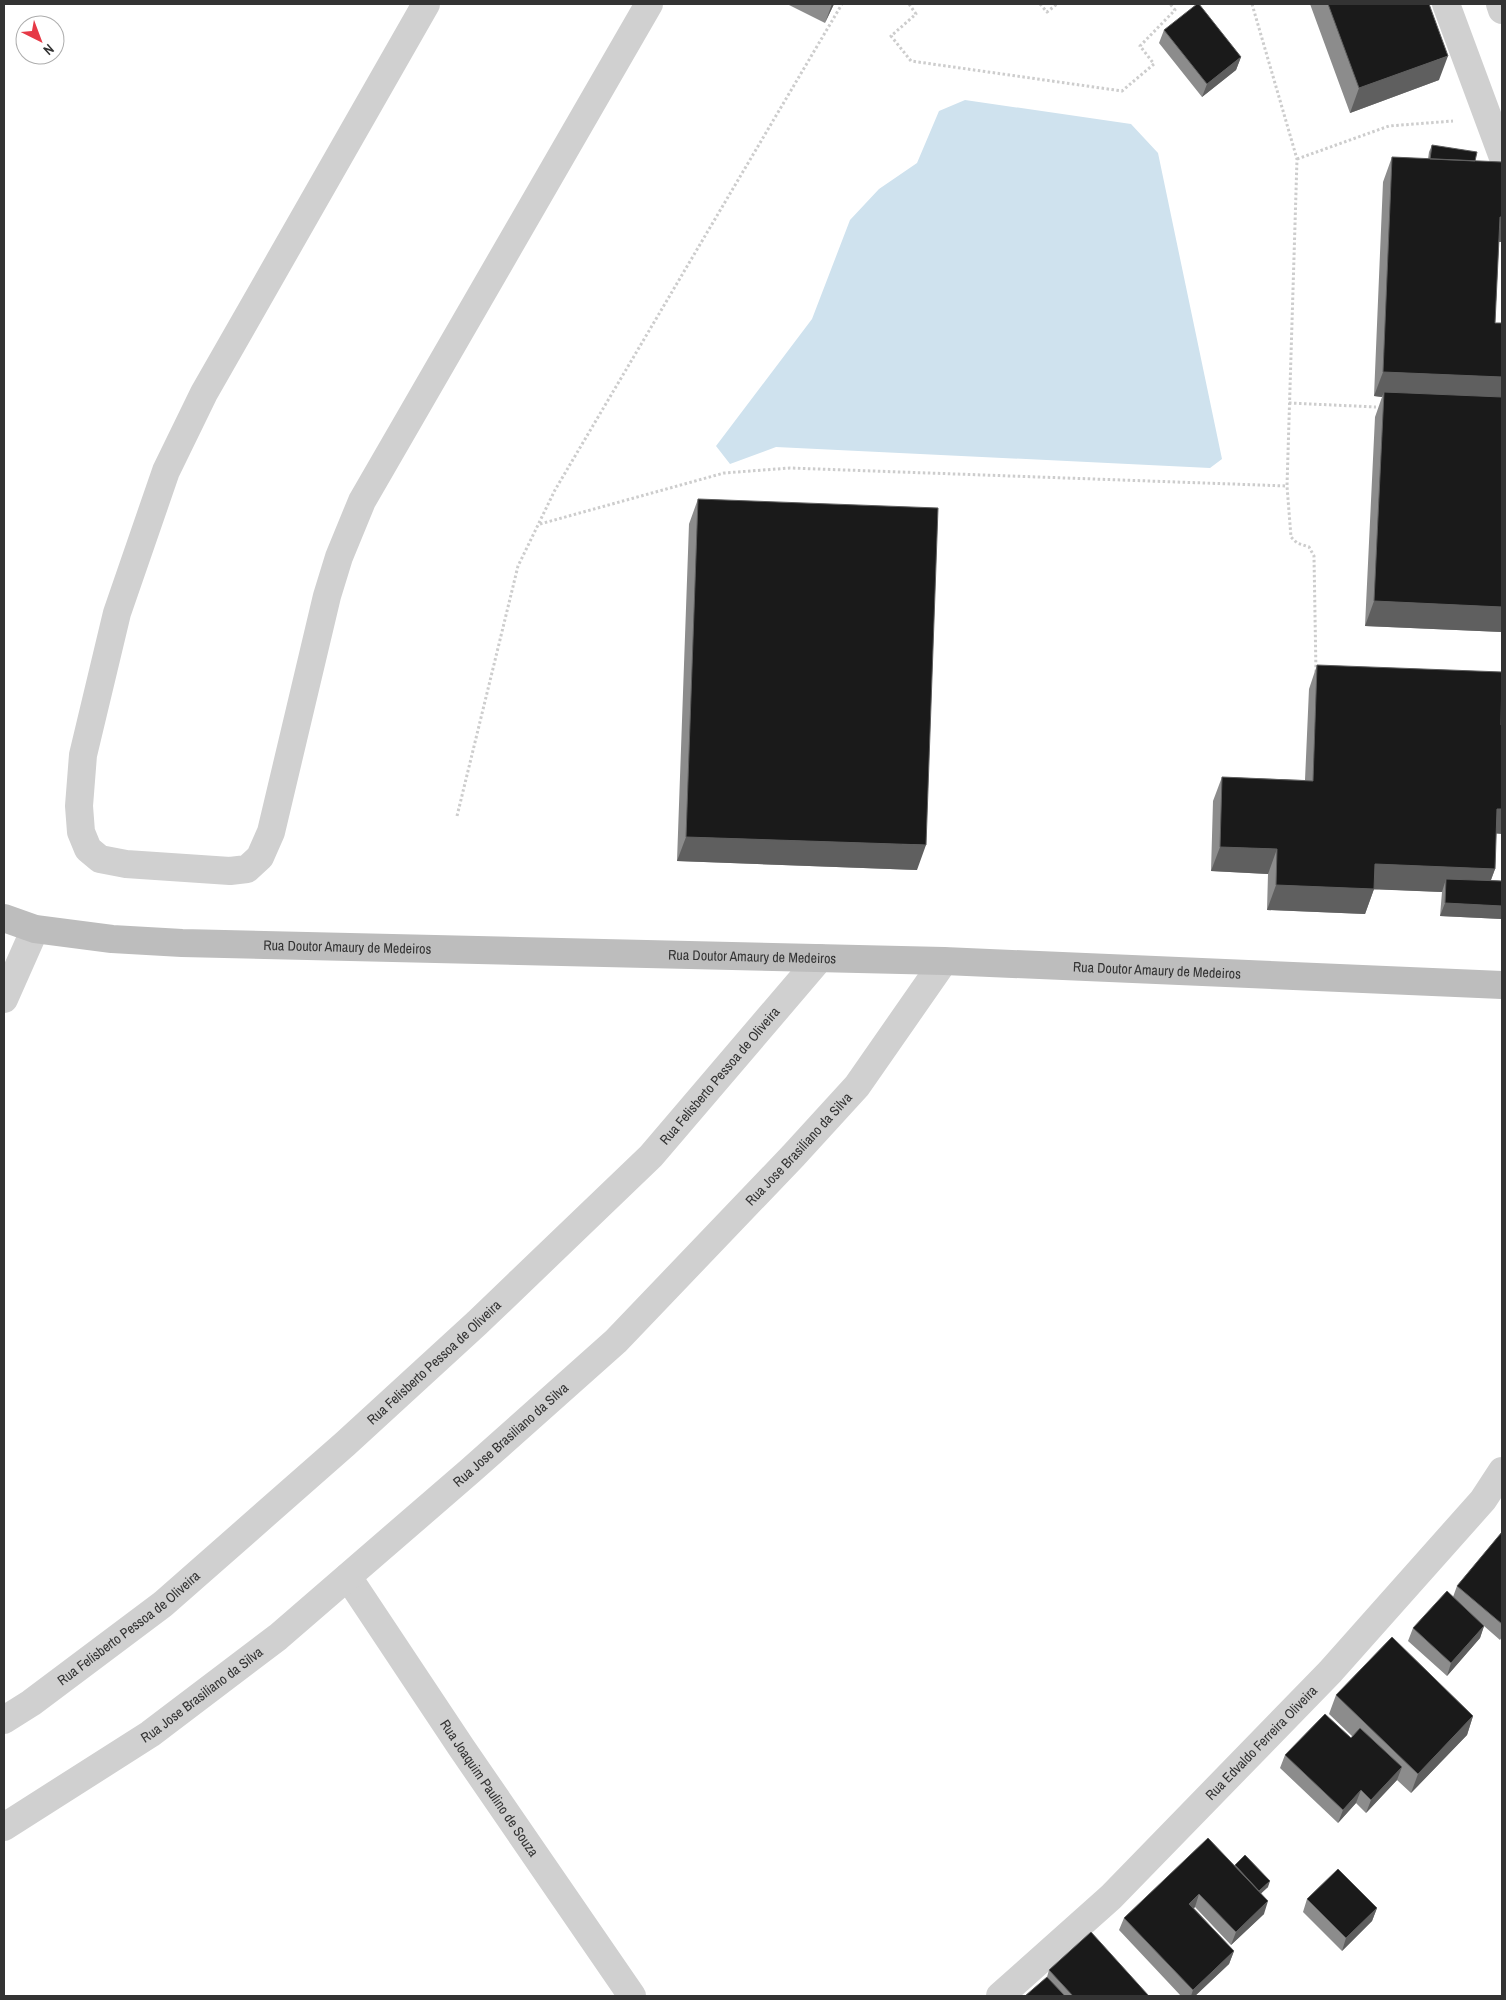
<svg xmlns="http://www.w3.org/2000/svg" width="1506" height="2000" viewBox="0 0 1506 2000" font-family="'Archivo Narrow',sans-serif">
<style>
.water{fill:#cfe2ee}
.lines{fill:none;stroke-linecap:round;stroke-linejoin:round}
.path{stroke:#cdcdcd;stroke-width:3;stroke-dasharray:2.5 2.5;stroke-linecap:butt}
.street{stroke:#d0d0d0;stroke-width:28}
.secondary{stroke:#bdbdbd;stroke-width:28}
.wall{fill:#8c8c8c}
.shaded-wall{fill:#5f5f5f}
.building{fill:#1a1a1a;stroke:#5f5f5f}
.labels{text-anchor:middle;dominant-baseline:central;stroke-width:5;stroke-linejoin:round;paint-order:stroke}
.street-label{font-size:14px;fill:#333;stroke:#fff}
</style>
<rect width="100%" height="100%" fill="#fff"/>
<path class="water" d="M 965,100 L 1131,124 L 1158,153 L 1222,459 L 1210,468 L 776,447 L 730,464 L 716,446 L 812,319 L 850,220 L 879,189 L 917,163 L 939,111 Z"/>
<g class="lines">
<path class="path" d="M 909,4 L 916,14 L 891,36 L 911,61 L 1122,91 L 1154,64 L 1140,46 L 1175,10 L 1170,4
M 1040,4 L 1047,12 L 1057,4
M 1252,4 L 1297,159 L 1287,486 L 1291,537 L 1297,543 L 1309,547 L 1314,556 L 1316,673
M 1297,159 L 1389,126 L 1453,121
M 1289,403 L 1376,407
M 540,524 L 724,473 L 790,468 L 1287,486
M 457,816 L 518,566 L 555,490 L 842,4"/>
<g class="street">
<path d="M 426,4 L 204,393 L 166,471 L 117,613 L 83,755 L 79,806 L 81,832 L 88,849 L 100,859 L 126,864 L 230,871 L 247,869 L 260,857 L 271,832 L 327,596 L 339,557 L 362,501 L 649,4"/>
<path d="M 1446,4 L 1502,155"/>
<path d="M 1500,4 L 1502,10"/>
<path d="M 4,999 L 35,929"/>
<path id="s1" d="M 348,1577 L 461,1747 L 632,1996"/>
<path id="s2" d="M 4,1720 L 31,1703 L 163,1604 L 345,1444 L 477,1323 L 651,1156 L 820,958"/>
<path id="s3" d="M 4,1827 L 150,1734 L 278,1637 L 470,1471 L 616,1341 L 793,1156 L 857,1086 L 944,961"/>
<path id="s4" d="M 1000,1996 L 1111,1897 L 1330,1672 L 1483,1500 L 1502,1471"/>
</g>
<path class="secondary" id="s5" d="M 4,918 L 35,929 L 112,939 L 182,943 L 944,961 L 1502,985"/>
</g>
<path class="wall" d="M 787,4 L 834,4 L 825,23 Z
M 1310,4 L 1429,4 L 1439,80 L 1350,113 Z
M 1164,30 L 1241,57 L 1236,70 L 1202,97 L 1159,43 Z
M 1432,145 L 1475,161 L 1502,162 L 1502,242 L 1499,242 L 1495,323 L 1502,323 L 1502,632 L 1365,626 L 1375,417 L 1382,397 L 1374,396 L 1383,182 L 1392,157 L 1428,159 L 1429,152 Z
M 698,499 L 917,870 L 677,861 L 689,524 Z
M 1317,665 L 1496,834 L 1495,869 L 1491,880 L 1502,881 L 1502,919 L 1440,916 L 1442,892 L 1374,889 L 1365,914 L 1267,910 L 1268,874 L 1211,871 L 1213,801 L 1222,777 L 1305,780 L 1309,689 Z
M 1502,1532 L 1502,1637 L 1500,1640 L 1484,1626 L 1480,1638 L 1447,1676 L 1408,1641 L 1413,1628 L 1453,1597 L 1457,1586 Z
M 1336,1695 L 1473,1716 L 1467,1735 L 1411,1793 L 1397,1780 L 1366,1813 L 1356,1803 L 1338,1823 L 1280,1768 L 1285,1755 L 1351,1738 L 1352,1736 L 1329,1714 Z
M 1235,1865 L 1268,1887 L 1261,1893 L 1264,1914 L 1231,1945 L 1195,1907 L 1194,1908 L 1234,1951 L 1229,1964 L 1195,1996 L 1181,1996 L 1119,1930 L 1124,1918 Z
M 1307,1899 L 1377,1908 L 1372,1921 L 1342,1951 L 1303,1912 Z
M 1049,1970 L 1148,1996 L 1025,1996 L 1047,1977 Z"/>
<path class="shaded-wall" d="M 832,4 L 834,4 L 825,23 Z
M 1448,56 L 1439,80 L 1350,113 L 1359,88 Z
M 1241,57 L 1236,70 L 1202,97 L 1207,84 Z
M 1500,217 L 1502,217 L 1502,242 L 1491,241 Z
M 1383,372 L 1502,377 L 1502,402 L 1384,392 L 1382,397 L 1374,396 Z
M 1374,601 L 1502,607 L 1502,632 L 1365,626 Z
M 1497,809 L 1502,809 L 1502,834 L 1488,833 Z
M 686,837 L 926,845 L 917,870 L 677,861 Z
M 1220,847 L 1277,849 L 1268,874 L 1211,871 Z
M 1375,864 L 1495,869 L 1486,893 L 1446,879 L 1442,892 L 1367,889 Z
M 1276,885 L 1374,889 L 1365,914 L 1267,910 Z
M 1445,903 L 1502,906 L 1502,919 L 1440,916 Z
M 1484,1626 L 1480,1638 L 1447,1676 L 1451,1663 Z
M 1473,1716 L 1467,1735 L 1411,1793 L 1418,1774 Z
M 1402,1767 L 1397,1780 L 1366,1813 L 1371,1800 Z
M 1361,1790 L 1356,1803 L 1338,1823 L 1343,1810 Z
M 1270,1881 L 1268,1887 L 1252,1902 L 1255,1895 Z
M 1199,1894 L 1195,1907 L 1185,1917 L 1189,1904 Z
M 1268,1901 L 1264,1914 L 1231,1945 L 1236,1932 Z
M 1377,1908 L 1372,1921 L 1342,1951 L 1346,1938 Z
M 1234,1951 L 1229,1964 L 1195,1996 L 1191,1996 L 1193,1990 Z"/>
<path class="building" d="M 1197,4 L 1199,4 L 1241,57 L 1207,84 L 1164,30 Z
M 1328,4 L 1429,4 L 1448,56 L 1359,88 Z
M 1432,145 L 1477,152 L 1475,161 L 1430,159 Z
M 1392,157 L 1502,162 L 1502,217 L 1500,217 L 1495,323 L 1502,323 L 1502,377 L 1383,372 Z
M 1384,392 L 1502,397 L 1502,607 L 1374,601 Z
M 698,499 L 938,508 L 926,845 L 686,837 Z
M 1317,665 L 1502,672 L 1501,725 L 1502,725 L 1502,809 L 1497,809 L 1495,869 L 1375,864 L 1374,889 L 1276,885 L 1277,849 L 1220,847 L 1222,777 L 1313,781 Z
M 1446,879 L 1502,881 L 1502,906 L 1445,903 Z
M 1502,1532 L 1502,1624 L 1457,1586 Z
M 1447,1591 L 1484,1626 L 1451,1663 L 1413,1628 Z
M 1392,1637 L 1473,1716 L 1418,1774 L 1336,1695 Z
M 1325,1714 L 1351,1738 L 1360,1728 L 1402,1767 L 1371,1800 L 1361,1790 L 1343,1810 L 1285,1755 Z
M 1208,1838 L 1268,1901 L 1236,1932 L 1199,1894 L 1189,1904 L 1234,1951 L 1193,1990 L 1124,1918 Z
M 1245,1855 L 1270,1881 L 1259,1891 L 1235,1865 Z
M 1338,1869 L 1377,1908 L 1346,1938 L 1307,1899 Z
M 1091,1932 L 1148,1995 L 1147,1996 L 1073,1996 L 1049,1970 Z
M 1047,1977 L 1065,1996 L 1025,1996 Z"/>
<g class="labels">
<g class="street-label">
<text stroke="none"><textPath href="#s5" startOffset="346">Rua Doutor Amaury de Medeiros</textPath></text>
<text stroke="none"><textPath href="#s5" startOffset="751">Rua Doutor Amaury de Medeiros</textPath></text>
<text stroke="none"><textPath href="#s5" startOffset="1156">Rua Doutor Amaury de Medeiros</textPath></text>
<text stroke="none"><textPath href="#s2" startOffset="965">Rua Felisberto Pessoa de Oliveira</textPath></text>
<text stroke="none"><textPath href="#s3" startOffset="1048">Rua Jose Brasiliano da Silva</textPath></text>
<text stroke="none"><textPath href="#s2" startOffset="560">Rua Felisberto Pessoa de Oliveira</textPath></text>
<text stroke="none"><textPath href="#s3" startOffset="642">Rua Jose Brasiliano da Silva</textPath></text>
<text stroke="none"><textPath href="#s2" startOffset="155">Rua Felisberto Pessoa de Oliveira</textPath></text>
<text stroke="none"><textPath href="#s3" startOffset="238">Rua Jose Brasiliano da Silva</textPath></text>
<text stroke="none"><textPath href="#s4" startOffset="364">Rua Edvaldo Ferreira Oliveira</textPath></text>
<text stroke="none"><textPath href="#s1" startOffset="254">Rua Joaquim Paulino de Souza</textPath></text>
</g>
</g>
<rect width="1506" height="2000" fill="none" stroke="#333333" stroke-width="10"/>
<g transform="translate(40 40) rotate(138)"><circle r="24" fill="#ffffff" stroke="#adadad"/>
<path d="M0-4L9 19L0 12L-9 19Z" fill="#e63946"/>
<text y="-8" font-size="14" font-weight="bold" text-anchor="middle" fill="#333333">N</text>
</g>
</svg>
